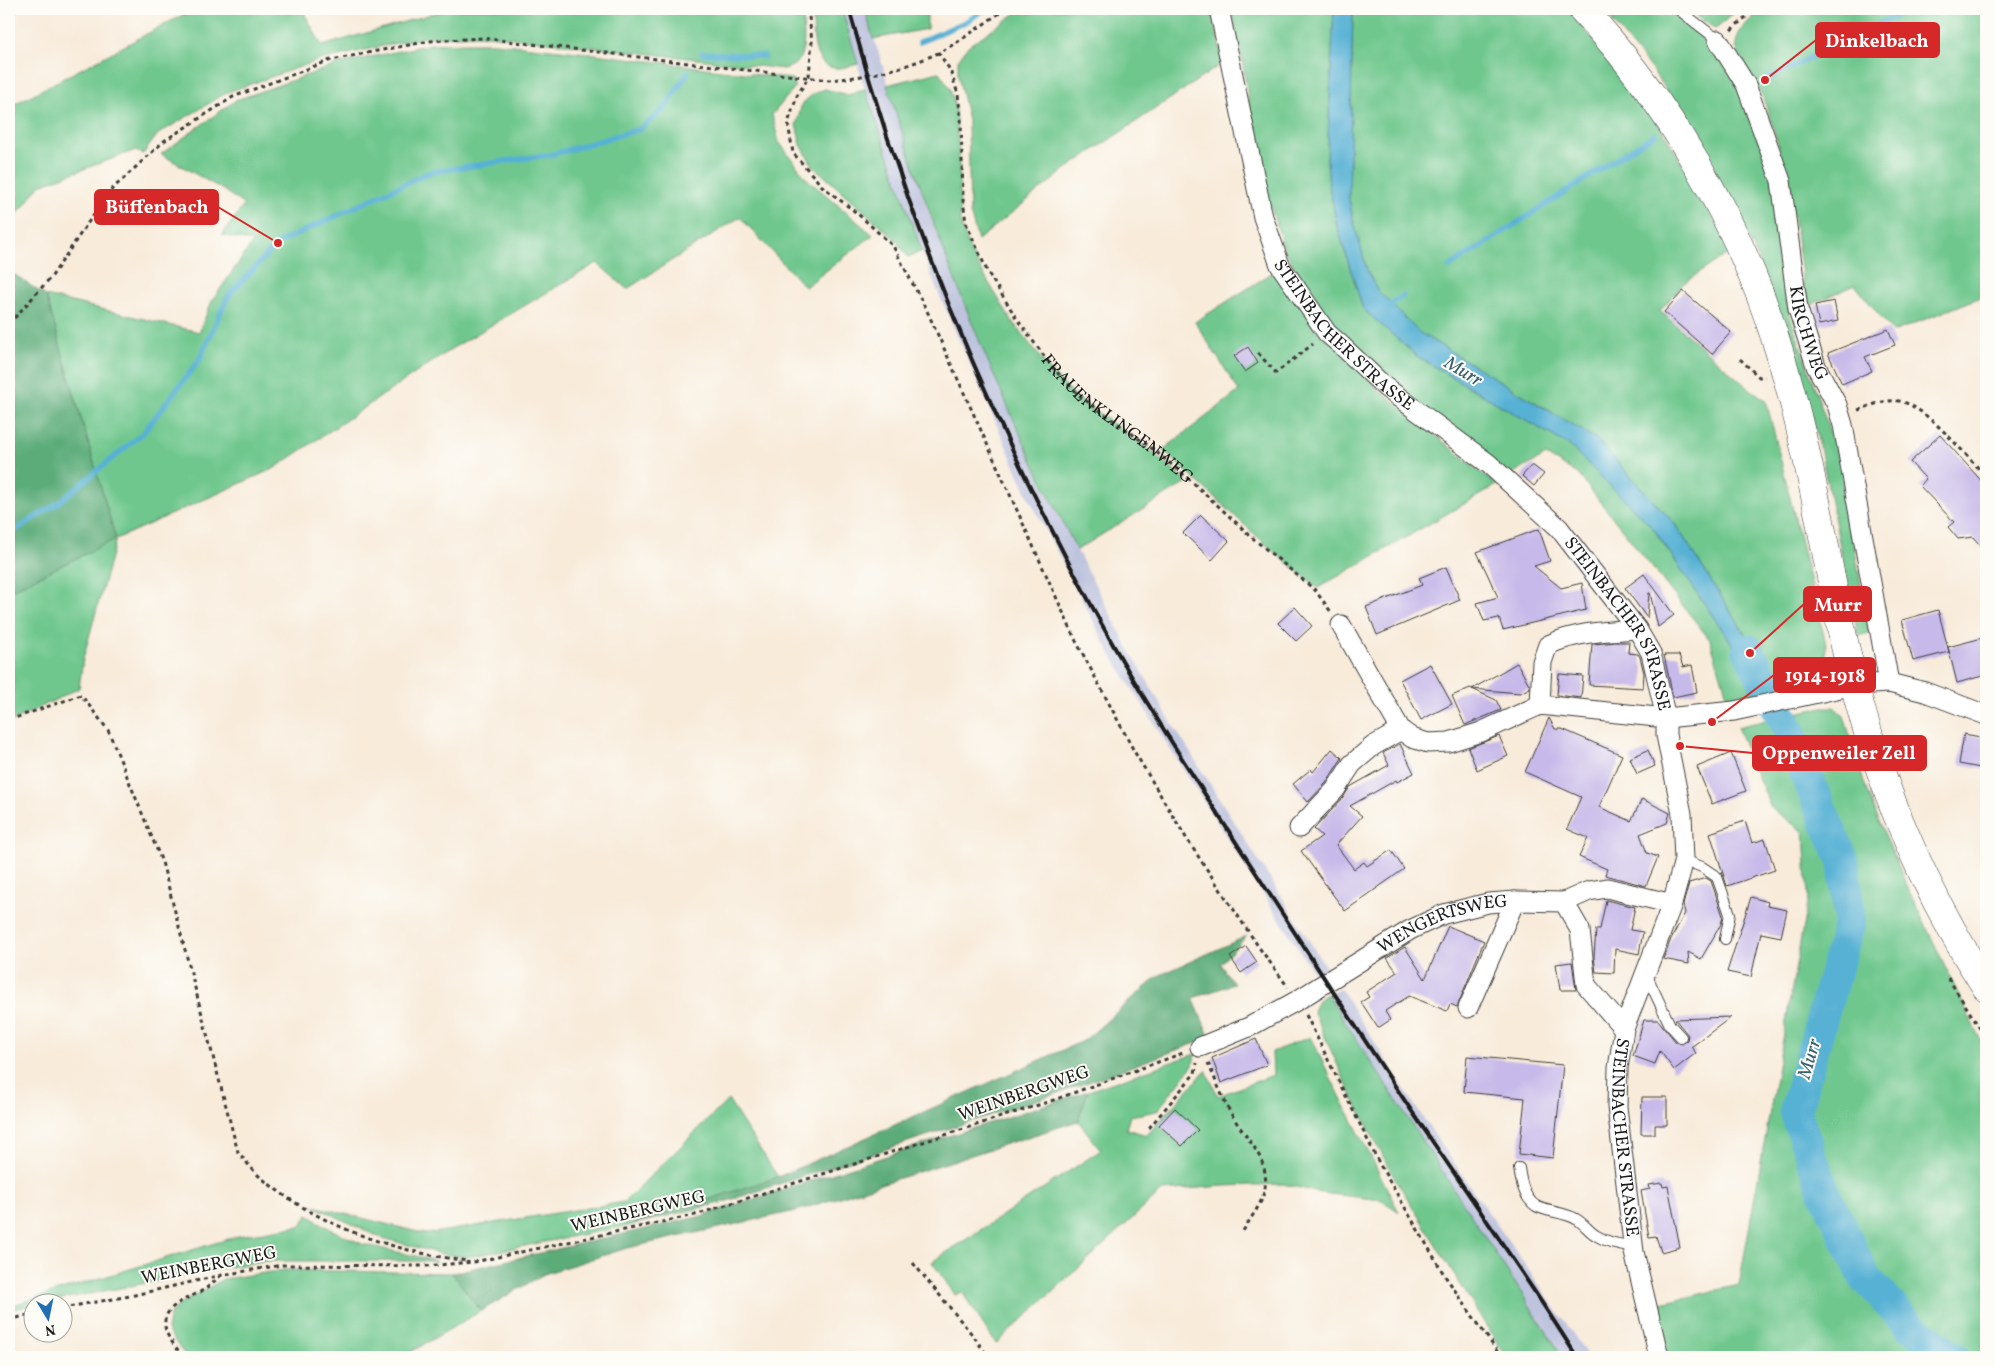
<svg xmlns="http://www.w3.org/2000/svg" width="1995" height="1366" viewBox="0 0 1995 1366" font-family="Vollkorn,serif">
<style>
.industrial{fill:#bec3de}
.green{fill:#6fc78e;stroke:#467255}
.forest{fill:#5bac79;stroke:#3c644a}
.water{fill:#56b1d4;stroke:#396678}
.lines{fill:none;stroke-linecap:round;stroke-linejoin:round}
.stream{stroke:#56b1d4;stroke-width:5.5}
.river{stroke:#56b1d4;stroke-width:32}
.building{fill:#c7b9e9}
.lane-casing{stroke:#3d3b38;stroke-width:12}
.street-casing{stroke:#3d3b38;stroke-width:21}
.secondary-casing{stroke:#3d3b38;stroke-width:29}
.path{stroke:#3d3b38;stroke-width:3;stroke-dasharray:4 4;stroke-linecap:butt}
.lane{stroke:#fff;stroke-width:10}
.street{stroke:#fff;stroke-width:19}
.secondary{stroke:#fff;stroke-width:28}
.rail{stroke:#1c1c1c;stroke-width:4}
.labels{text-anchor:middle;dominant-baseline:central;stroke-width:4;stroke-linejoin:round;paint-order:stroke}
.street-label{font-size:18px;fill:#1c1c1c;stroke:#fdfcf7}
.water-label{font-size:19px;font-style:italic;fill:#365f6f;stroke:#fdfcf7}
.leader{fill:none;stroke:#d62828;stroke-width:2}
.callout-dot{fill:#d62828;stroke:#fdfcf7;stroke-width:2}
.callout{fill:#d62828;stroke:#d62828;stroke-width:2}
.callout-label{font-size:19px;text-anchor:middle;font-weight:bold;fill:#fff}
</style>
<rect width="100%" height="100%" fill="#fdfcf7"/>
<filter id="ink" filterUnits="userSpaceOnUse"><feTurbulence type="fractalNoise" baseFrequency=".02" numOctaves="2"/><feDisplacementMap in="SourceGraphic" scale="10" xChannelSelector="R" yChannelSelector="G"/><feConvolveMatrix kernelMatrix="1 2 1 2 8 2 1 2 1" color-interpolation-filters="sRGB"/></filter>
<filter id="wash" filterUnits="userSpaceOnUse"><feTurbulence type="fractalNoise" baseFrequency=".0096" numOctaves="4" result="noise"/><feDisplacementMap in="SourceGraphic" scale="20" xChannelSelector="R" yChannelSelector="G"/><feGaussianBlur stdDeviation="1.12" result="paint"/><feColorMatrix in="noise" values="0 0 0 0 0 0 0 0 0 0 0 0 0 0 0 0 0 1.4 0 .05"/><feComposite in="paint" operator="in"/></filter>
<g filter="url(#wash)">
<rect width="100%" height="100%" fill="#f8ebda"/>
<path class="industrial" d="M 842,9 L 865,9 L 926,205 L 976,334 L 1045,489 L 1124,640 L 1171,722 L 1329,972 L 1318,979 L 1158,730 L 1109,651 L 1029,498 L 936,287 L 906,211 L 870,107 Z
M 1340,988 L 1423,1118 L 1589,1357 L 1562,1357 L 1327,994 Z"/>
<path class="green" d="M 194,9 L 302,9 L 322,46 L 448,9 L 802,9 C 803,30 811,65 783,69 L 487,35 L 424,37 L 320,60 L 228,92 L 158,134 L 143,154 L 136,150 L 40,185 L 12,221 L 9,222 L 9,107 Z
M 813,9 L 842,9 L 858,64 C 850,66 841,69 834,68 C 809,65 814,26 813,9 Z
M 865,9 L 927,9 L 927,29 L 873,39 Z
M 1022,9 L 1212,9 L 1223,63 L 1066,169 L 978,240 L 970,213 L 968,121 L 958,75 L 958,60 L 968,46 Z
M 1230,9 L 1334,9 L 1327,160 L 1329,185 L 1337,226 L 1363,309 L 1418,357 L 1570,446 L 1653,528 L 1740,656 L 1756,691 L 1728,698 L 1710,640 L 1578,474 L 1546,455 L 1510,476 L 1390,383 L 1334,330 L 1285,251 L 1260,174 L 1241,53 Z
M 1353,9 L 1568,9 L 1653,113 L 1732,251 L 1684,283 L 1660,311 L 1746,386 L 1766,400 L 1826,644 C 1826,677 1805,680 1778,686 L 1675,524 L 1596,439 L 1420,333 L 1377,290 L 1367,270 L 1353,219 L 1349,198 Z
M 1602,9 L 1668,9 L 1696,29 L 1729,68 L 1769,163 L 1779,223 L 1788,310 L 1840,461 L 1869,633 L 1858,636 L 1820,447 L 1792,349 L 1754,249 L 1705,150 L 1682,112 L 1652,70 Z
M 1684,9 L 1738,9 L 1716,29 Z
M 1762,9 L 1986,9 L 1986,295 L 1893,332 L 1855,285 L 1806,307 C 1797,236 1789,166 1763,98 C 1759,86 1735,54 1736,44 C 1737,29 1752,19 1762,9 Z
M 469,43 L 494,43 L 587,53 L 792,79 L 795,87 L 772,115 L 779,142 L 806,178 L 873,235 L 805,287 L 740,217 L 627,289 L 597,263 L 453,348 L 275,468 L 116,539 L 83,659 L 79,688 L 9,723 L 9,591 L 115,539 L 46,296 L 199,332 L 212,301 L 253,242 L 222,235 L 244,205 L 225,191 L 161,154 L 236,100 L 339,64 L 431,44 Z
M 939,72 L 950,88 L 955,107 L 959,153 L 960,222 L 970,250 L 984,275 L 1012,321 L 1053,374 L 1078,398 L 1151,451 L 1187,482 L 1077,550 C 999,401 937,245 887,85 Z
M 825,89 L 848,95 L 865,89 L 922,251 L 908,257 L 895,239 L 813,166 L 801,145 L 796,125 L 802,104 L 813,94 Z
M 1275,271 L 1378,389 L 1497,485 L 1318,588 L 1272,550 L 1163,450 L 1239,391 L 1195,322 Z
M 1822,707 L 1834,707 L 1844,716 L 1868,795 L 1911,895 L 1978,1035 L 1986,1048 L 1986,1357 L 1668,1357 L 1653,1305 L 1739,1285 L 1808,898 L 1804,832 L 1771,808 L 1737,727 Z
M 1327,994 L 1563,1357 L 1507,1357 L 1490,1332 L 1391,1172 L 1348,1088 L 1313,1011 L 1318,1000 Z
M 1310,1037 L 1399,1212 L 1382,1200 L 1322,1193 L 1283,1184 L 1223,1186 L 1162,1191 L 996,1344 L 962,1292 L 955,1295 L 932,1262 L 1101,1150 L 1078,1121 L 1088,1091 L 1195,1054 L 1193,1065 L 1157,1111 L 1130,1116 L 1126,1129 L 1147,1135 L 1206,1070 L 1218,1096 L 1273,1075 L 1272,1052 Z
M 728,1100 L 778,1177 L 690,1207 L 626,1226 L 468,1257 L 441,1254 L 379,1237 L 314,1206 L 426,1234 L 624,1202 Z
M 308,1215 L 332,1230 L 362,1244 L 437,1261 L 262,1261 L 42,1303 L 32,1304 L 32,1305 L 9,1310 L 9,1306 L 238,1236 L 300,1226 Z
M 284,1270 L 452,1273 L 481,1311 L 402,1357 L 186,1357 L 167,1330 L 170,1314 L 179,1305 L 223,1279 Z"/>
<path class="forest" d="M 9,271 L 46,296 L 116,539 L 9,591 Z
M 1247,936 L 1220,964 L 1234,984 L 1193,998 L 1210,1038 L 1058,1093 L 724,1202 L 626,1226 L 778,1177 L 1085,1040 L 1158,976 Z
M 1088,1091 L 1078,1121 L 796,1211 L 627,1248 L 544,1274 L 481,1311 L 452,1273 L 698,1217 Z"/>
<path class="water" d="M 1334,9 L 1353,9 L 1349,198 L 1353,219 L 1367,270 L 1377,290 L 1420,333 L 1596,439 L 1675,524 L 1778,686 L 1756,691 L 1740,656 L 1653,528 L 1570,446 L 1418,357 L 1363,309 L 1337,226 L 1329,185 L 1327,160 Z"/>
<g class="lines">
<path class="stream" d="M 920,42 L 967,21 L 985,9
M 702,53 L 764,56
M 1765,80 L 1909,9
M 1449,267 L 1655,134
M 1386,307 L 1403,296
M 9,533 L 17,529 L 58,503 L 143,433 L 198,362 L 228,296 L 278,243 L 430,172 L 554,154 L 640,129 L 665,108 L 688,72"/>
<path class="river" d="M 1748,650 L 1789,730 L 1805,773 L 1843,860 L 1850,921 L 1795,1112 L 1823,1189 L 1864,1276 L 1910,1326 L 1954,1357"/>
</g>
<g id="blocks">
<path class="building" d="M 1683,291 L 1731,332 L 1712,354 L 1664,312 Z
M 1834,301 L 1838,321 L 1819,325 L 1815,305 Z
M 1888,329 L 1895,345 L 1865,357 L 1872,371 L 1842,384 L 1828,353 Z
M 1248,347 L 1258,363 L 1245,372 L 1234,356 Z
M 1940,435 L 1986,486 L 1986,552 L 1973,537 L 1958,539 L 1948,527 L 1954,522 L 1920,486 L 1926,479 L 1910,462 Z
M 1532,465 L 1544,474 L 1534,486 L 1522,476 Z
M 1201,515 L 1229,541 L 1212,560 L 1183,533 Z
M 1539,529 L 1550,561 L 1534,566 L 1561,588 L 1582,583 L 1586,610 L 1503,630 L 1499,618 L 1484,621 L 1477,603 L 1498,597 L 1477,552 Z
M 1446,567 L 1460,600 L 1377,635 L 1366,607 L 1422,585 L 1419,578 Z
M 1644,574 L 1674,615 L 1658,627 L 1650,593 L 1649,593 L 1647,618 L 1625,588 Z
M 1295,607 L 1312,626 L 1296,641 L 1278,623 Z
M 1938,610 L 1949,652 L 1913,661 L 1902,620 Z
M 1986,637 L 1986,675 L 1957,683 L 1948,647 Z
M 1618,642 L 1629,642 L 1628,653 L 1638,654 L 1640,657 L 1644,673 L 1643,688 L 1589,685 L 1592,644 Z
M 1664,655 L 1679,655 L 1683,667 L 1692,665 L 1697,692 L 1673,697 Z
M 1517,663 L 1530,686 L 1530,688 L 1520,693 L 1472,689 Z
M 1430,664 L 1452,704 L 1421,720 L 1400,680 Z
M 1559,674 L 1583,676 L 1581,698 L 1557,695 Z
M 1470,688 L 1496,700 L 1501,710 L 1465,725 L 1452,696 Z
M 1549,718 L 1555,729 L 1562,729 L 1622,755 L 1599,807 L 1631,821 L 1642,799 L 1670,813 L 1667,823 L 1640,834 L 1647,853 L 1658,857 L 1646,886 L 1605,875 L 1607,869 L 1579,857 L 1588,838 L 1567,829 L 1581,797 L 1525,772 Z
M 1964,734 L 1986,738 L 1986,769 L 1959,764 Z
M 1499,736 L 1508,756 L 1477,770 L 1468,748 Z
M 1400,744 L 1414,773 L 1397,782 L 1396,780 L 1350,806 L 1362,816 L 1336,845 L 1354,869 L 1364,862 L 1367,866 L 1391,850 L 1404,869 L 1345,911 L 1301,851 L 1322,836 L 1314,829 L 1343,798 L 1350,787 L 1389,765 L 1383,753 Z
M 1332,749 L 1342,758 L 1326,783 L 1308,802 L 1293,784 L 1311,769 L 1313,772 Z
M 1648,750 L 1655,766 L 1637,774 L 1630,758 Z
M 1731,753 L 1746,791 L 1712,804 L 1697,767 Z
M 1745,821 L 1752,843 L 1765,839 L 1775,870 L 1727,886 L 1710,833 Z
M 1706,878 L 1711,881 L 1720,907 L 1723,916 L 1721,924 L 1701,959 L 1688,952 L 1689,964 L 1663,959 L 1671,939 L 1685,913 L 1683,905 L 1689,883 Z
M 1751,897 L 1768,902 L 1767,906 L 1787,910 L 1781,937 L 1761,933 L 1751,977 L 1727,972 Z
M 1606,900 L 1635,907 L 1630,930 L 1643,932 L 1639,954 L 1615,949 L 1614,973 L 1596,972 L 1594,957 L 1596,929 L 1600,929 Z
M 1448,926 L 1484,941 L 1457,1007 L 1450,1004 L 1447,1011 L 1409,996 L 1385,1011 L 1390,1020 L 1378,1028 L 1361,1002 L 1369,997 L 1366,992 L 1397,972 L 1387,958 L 1405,947 L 1425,979 Z
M 1246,946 L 1257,962 L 1241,973 L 1230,957 Z
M 1572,962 L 1576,990 L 1560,990 L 1556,964 Z
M 1731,1017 L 1691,1047 L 1696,1053 L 1674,1070 L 1660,1051 L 1655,1064 L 1633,1056 L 1644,1020 L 1658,1020 L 1676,1042 L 1682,1044 L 1687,1040 L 1688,1035 L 1675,1019 Z
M 1256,1039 L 1267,1065 L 1221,1083 L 1212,1058 Z
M 1467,1056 L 1563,1065 L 1553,1158 L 1519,1154 L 1525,1098 L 1464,1092 Z
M 1642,1097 L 1667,1097 L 1667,1125 L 1655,1125 L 1655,1134 L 1641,1134 Z
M 1175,1108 L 1198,1130 L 1182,1146 L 1159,1125 Z
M 1662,1183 L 1663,1187 L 1668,1186 L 1680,1247 L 1661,1252 L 1656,1236 L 1649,1237 L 1641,1191 L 1650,1189 L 1649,1185 Z"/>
</g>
</g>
<g filter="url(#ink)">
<use href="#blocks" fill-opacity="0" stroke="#3d3b38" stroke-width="1"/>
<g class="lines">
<g class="lane-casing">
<path id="lane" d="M 1678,9 L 1718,40
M 1684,860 L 1702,867 L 1717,877 L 1730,914 L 1725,939
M 1646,974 L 1670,1025 L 1681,1037
M 1519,1168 C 1521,1182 1524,1198 1536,1206 C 1546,1212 1564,1212 1576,1219 C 1584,1223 1589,1232 1597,1236 C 1608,1243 1620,1245 1633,1246"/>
</g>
<g class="street-casing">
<g id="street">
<path id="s2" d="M 1219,9 L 1263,217 L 1280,265 L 1327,333 L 1341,345 L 1385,387 L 1489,464 L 1559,528 L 1637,629 L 1651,653 L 1666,718 L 1666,735 L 1682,814 L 1684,860 L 1672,904 L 1624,1029 L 1618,1068 L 1617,1107 L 1634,1252 L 1659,1357"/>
<path id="s3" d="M 1718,40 L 1746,85 L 1781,181 L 1798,309 L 1816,366 L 1837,405 L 1843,425 L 1889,683"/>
<path d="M 1341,625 L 1401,730"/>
<path d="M 1540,705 L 1542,662 L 1548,645 C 1576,632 1607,631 1637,629"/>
<path d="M 1299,828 L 1335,790 L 1352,764 L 1373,746 L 1401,730 L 1412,738 L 1428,743 L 1449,742 L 1481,732 L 1540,705 L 1666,718 L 1734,711 L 1855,685 L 1889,683 L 1925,692 L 1986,715"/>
<path d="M 1564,902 L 1580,930 L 1586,985 L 1624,1029"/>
<path d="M 1468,1008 L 1515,901"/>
<path id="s4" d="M 1200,1047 L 1249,1027 L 1298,1000 L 1410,930 L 1444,914 L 1488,903 L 1515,901 L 1564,902 L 1589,891 L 1607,888 L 1672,904"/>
</g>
</g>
<g class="secondary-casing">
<path id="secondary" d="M 1582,9 C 1665,97 1740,224 1776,341 C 1808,440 1823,544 1845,646 C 1872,767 1919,883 1986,987"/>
</g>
<g class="path">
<path d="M 808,9 L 812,41 L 809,76 L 797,96 L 788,123 L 793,153 L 822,186 L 858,214 L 893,246 L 928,313 L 1076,641 L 1134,751 L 1188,841 L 1258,946 L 1288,987"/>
<path d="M 1731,30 L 1755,9"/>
<path id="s1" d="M 938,52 L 950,70 L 958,94 L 961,120 L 963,200 L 966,223 L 988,273 L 1019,322 L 1053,368 L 1081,397 L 1149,446 L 1189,479 L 1255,540 L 1315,590 L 1331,612"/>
<path d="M 9,324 L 52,276 L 108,193 L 164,141 L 233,97 L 331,60 L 429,41 L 482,38 L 829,80 C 866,77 904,69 938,53 C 962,41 984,23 1006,9"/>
<path d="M 1258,353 L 1276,373 L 1313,344"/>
<path d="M 1740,359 L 1759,377 L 1765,377"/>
<path d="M 1858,410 C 1870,406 1885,399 1899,401 C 1925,405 1967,457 1986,476"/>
<path d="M 1815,676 L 1825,660"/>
<path d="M 9,720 L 81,695 L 108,730 L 162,862 L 238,1152 C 246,1161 254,1173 264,1180 C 321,1227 395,1252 468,1261"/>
<path d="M 1948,978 L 1986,1038"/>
<path d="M 1306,1015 L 1380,1165 L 1445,1276 L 1501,1357"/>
<path d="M 1208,1063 C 1215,1079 1222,1096 1230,1112 C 1247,1142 1277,1163 1261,1201 C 1256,1211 1249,1221 1243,1231"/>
<path d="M 1149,1128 L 1195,1073 L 1197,1063"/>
<path d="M 913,1263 L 975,1338 L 988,1357"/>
<path d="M 62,1308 L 130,1296 L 222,1275 L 282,1265 L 426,1266 L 474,1262 L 695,1215 L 1051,1101 L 1183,1053"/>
<path d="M 9,1320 L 32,1314"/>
<path d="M 183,1357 C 178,1349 169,1340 166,1331 C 159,1308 184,1300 200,1292 C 208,1288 215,1281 221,1275"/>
</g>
<use href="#lane" class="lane"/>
<use href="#street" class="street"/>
<use href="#secondary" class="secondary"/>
<path class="rail" d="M 849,9 C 907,223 994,429 1101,623 C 1143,700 1192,774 1239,847 C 1297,936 1354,1025 1413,1113 C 1468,1194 1525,1274 1577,1357"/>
</g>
</g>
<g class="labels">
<g class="street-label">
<text stroke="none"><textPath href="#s2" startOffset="359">STEINBACHER STRASSE</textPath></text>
<text stroke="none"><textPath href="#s3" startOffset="310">KIRCHWEG</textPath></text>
<text stroke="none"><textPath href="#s1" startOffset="428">FRAUENKLINGENWEG</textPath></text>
<text stroke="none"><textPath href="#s2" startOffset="764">STEINBACHER STRASSE</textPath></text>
<text stroke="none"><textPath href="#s4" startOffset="274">WENGERTSWEG</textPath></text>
<text transform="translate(1024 1094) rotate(-19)">WEINBERGWEG</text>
<text stroke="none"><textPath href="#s2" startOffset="1304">STEINBACHER STRASSE</textPath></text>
<text transform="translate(638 1212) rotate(-13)">WEINBERGWEG</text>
<text transform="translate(209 1266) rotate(-11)">WEINBERGWEG</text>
</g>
<g class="water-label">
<text transform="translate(1463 372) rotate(31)">Murr</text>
<text transform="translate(1810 1059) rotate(-74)">Murr</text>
</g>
</g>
<path class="leader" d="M1765 80L1816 40M278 243L218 207M1750 653L1804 604M1712 722L1774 675M1680 746L1753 753"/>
<g class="callout-dot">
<circle cx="1765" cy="80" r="5"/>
<circle cx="278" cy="243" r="5"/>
<circle cx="1750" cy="653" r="5"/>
<circle cx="1712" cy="722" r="5"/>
<circle cx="1680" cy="746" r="5"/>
</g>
<g class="callout">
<rect x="1816" y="23" width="123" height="34" rx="5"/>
<rect x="95" y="190" width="123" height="34" rx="5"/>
<rect x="1804" y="587" width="67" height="34" rx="5"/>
<rect x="1774" y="658" width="101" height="34" rx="5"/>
<rect x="1753" y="736" width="173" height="34" rx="5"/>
</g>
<g class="callout-label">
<text x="1877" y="47">Dinkelbach</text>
<text x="157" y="213">Büffenbach</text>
<text x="1838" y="611">Murr</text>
<text x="1825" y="682">1914-1918</text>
<text x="1839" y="759">Oppenweiler Zell</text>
</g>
<rect width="1995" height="1366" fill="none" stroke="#fdfcf7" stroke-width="30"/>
<g transform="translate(48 1318) rotate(170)"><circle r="24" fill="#fdfcf7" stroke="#a3a29f"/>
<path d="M0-4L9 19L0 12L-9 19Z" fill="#1f6fb2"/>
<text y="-8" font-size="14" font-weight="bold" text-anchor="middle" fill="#1c1c1c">N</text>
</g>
</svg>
